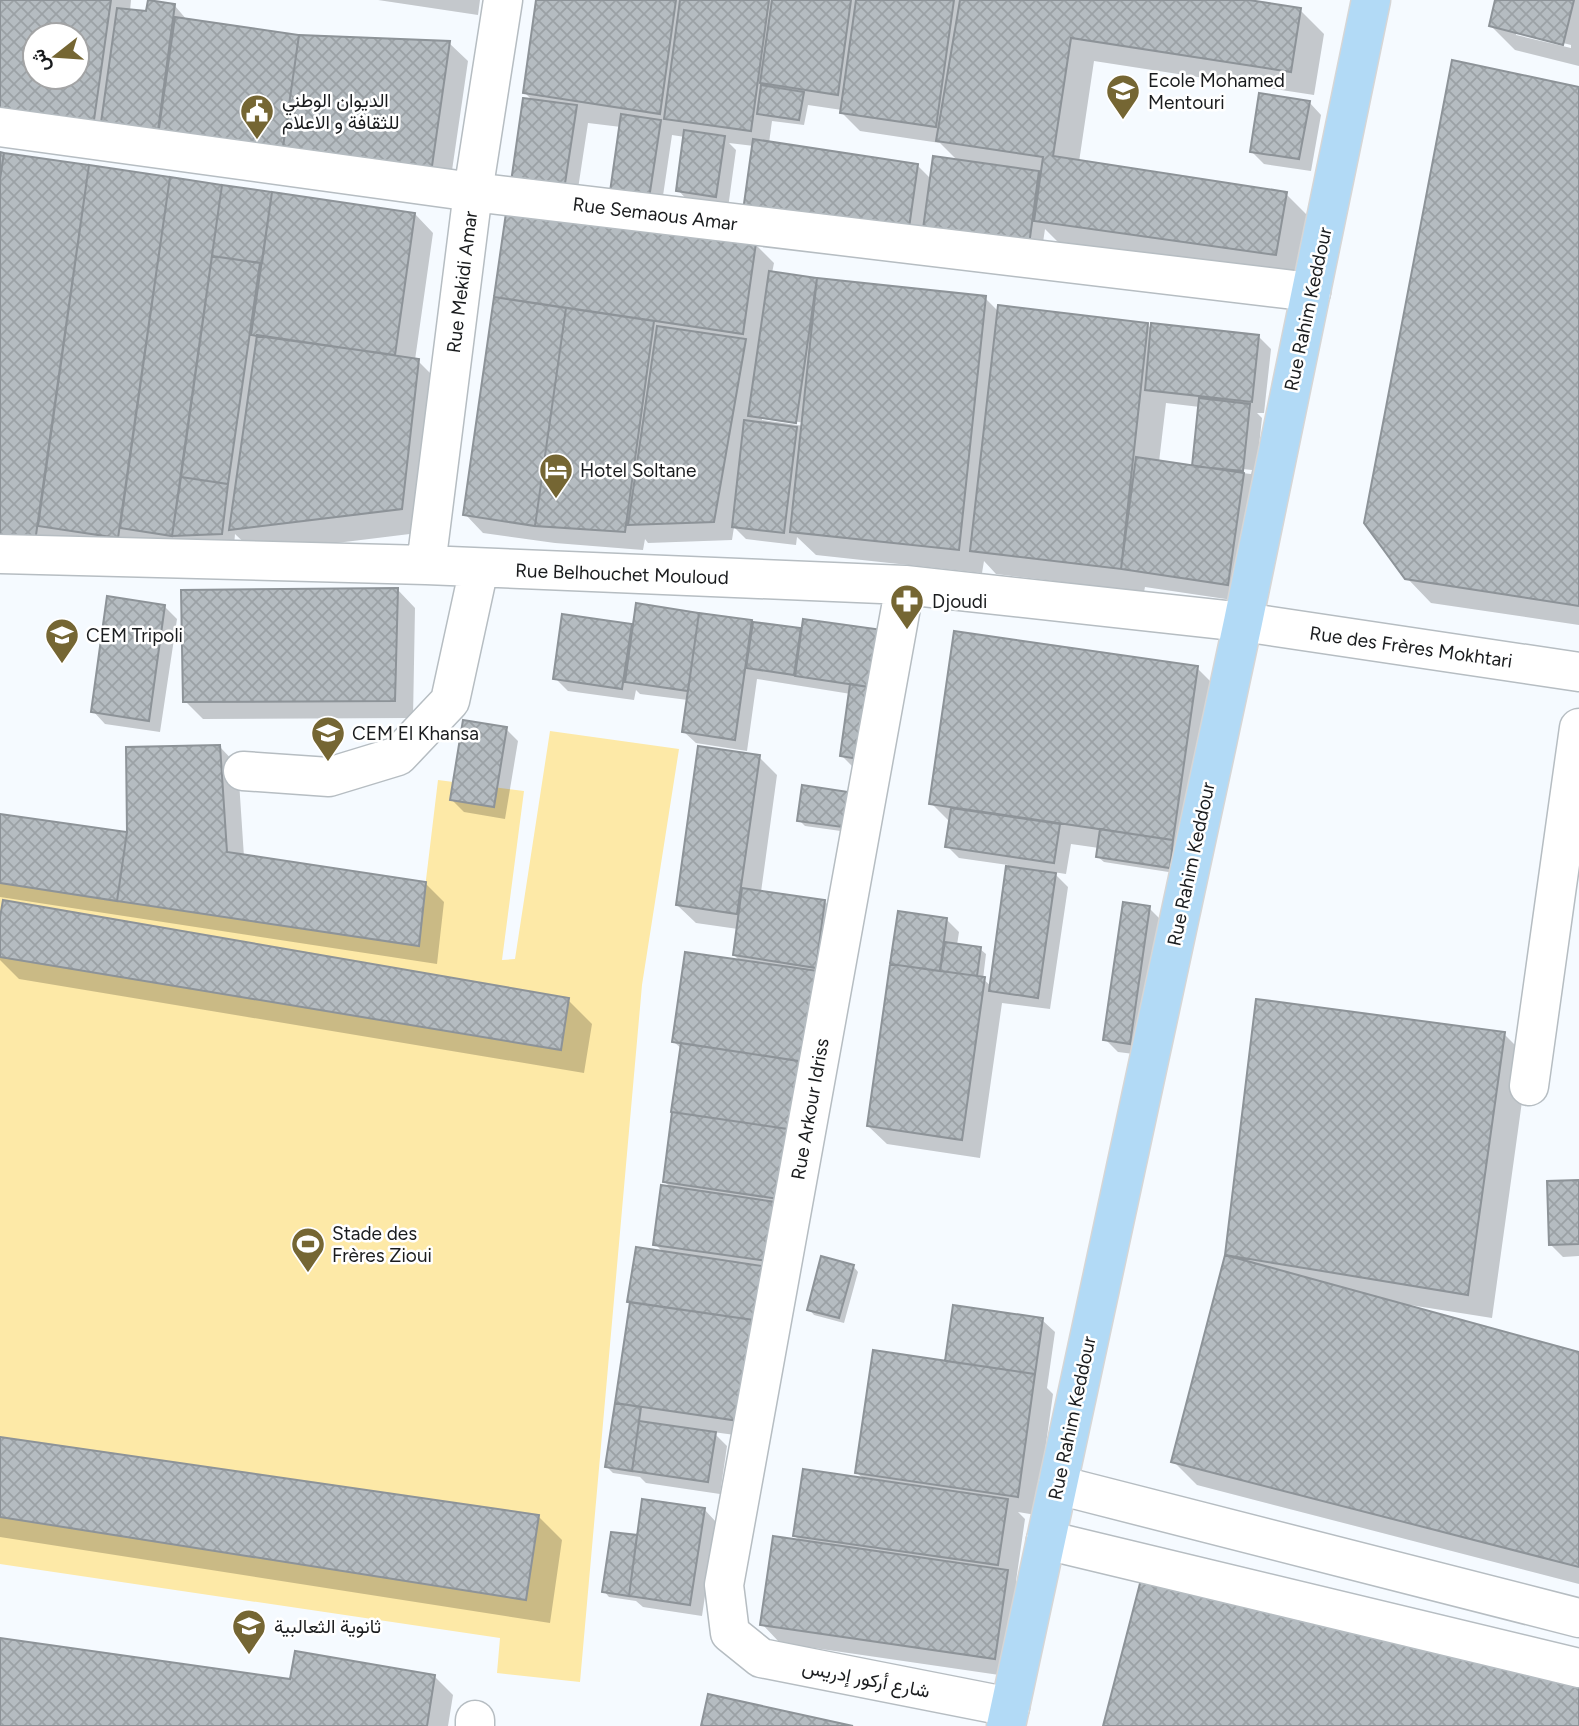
<svg xmlns="http://www.w3.org/2000/svg" width="1579" height="1726" viewBox="0 0 1579 1726" font-family="Figtree,Vazirmatn,sans-serif">
<style>
.pitch{fill:#fde9a7}
.shadow{fill:#0003;fill-rule:evenodd}
.building{fill:url(#building-cross-hatch);stroke:#8d9398;stroke-width:2;fill-rule:evenodd}
.lines{fill:none;stroke-linecap:round;stroke-linejoin:round}
.minor-casing{stroke:#b6bdc2;stroke-width:41}
.major-casing{stroke:#d6d6d6;stroke-width:41}
.minor{stroke:#fff;stroke-width:38}
.major{stroke:#b2daf6;stroke-width:38}
.labels{text-anchor:middle;dominant-baseline:central;stroke-width:5;stroke-linejoin:round;paint-order:stroke}
.poi-label{font-size:19px;fill:#1a1c1e;stroke:#fff;text-anchor:start}
.street-label{font-size:19px;fill:#1a1c1e;stroke:#fff}
</style>
<defs>
<pattern id="building-cross-hatch" width="8" height="8" patternUnits="userSpaceOnUse" patternTransform="scale(1.75)"><rect width="8" height="8" fill="#b5bcc1"/><path d="M0 0l8 8M0 8l8-8" fill="none" stroke="#9ba1a5"/></pattern>
</defs>
<rect width="100%" height="100%" fill="#f5faff"/>
<path class="pitch" d="M 550,731 L 679,749 L 642,985 L 580,1682 L 497,1673 L 500,1638 L 0,1564 L 0,883 L 418,946 L 438,780 L 524,791 L 502,960 L 515,959 Z"/>
<path class="shadow" d="M 0,0 L 131,0 L 130,11 L 147,13 L 175,6 L 187,20 L 299,36 L 449,43 L 468,61 L 449,191 L 0,128 ZM 35,35 L 77,35 L 77,77 L 35,77 Z
M 378,0 L 480,0 L 478,15 Z
M 538,0 L 1238,0 L 1300,10 L 1324,34 L 1314,95 L 1094,61 L 1079,162 L 1286,194 L 1310,218 L 1299,278 L 1060,244 L 1045,229 L 1041,256 L 926,253 L 754,146 L 729,143 L 736,150 L 728,208 L 690,203 L 678,190 L 685,137 L 672,135 L 660,216 L 623,210 L 621,127 L 588,123 L 576,202 L 525,194 L 533,101 L 525,93 ZM 808,105 L 842,110 L 841,112 L 860,131 L 940,143 L 959,162 L 932,180 L 917,165 L 769,143 L 772,121 L 804,125 Z
M 1496,0 L 1579,0 L 1579,66 L 1515,50 L 1491,26 ZM 1516,31 L 1571,45 L 1571,48 L 1516,35 Z
M 1579,89 L 1579,625 L 1431,603 L 1407,578 Z
M 1309,102 L 1321,115 L 1311,171 L 1264,164 L 1251,151 Z
M 0,154 L 415,214 L 433,233 L 415,360 L 418,361 L 442,385 L 426,532 L 255,553 L 235,534 L 234,546 L 0,556 Z
M 509,208 L 755,244 L 774,263 L 772,273 L 985,298 L 999,312 L 1148,325 L 1152,330 L 1258,336 L 1271,349 L 1264,413 L 1257,413 L 1262,418 L 1255,483 L 1251,482 L 1262,493 L 1246,602 L 1145,587 L 1144,592 L 996,574 L 984,561 L 982,573 L 816,555 L 797,537 L 796,545 L 746,539 L 734,527 L 732,540 L 648,543 L 645,539 L 643,550 L 555,543 L 483,533 L 465,514 ZM 1166,403 L 1200,407 L 1194,468 L 1159,462 ZM 762,416 L 805,423 L 804,426 L 762,420 ZM 1205,465 L 1252,470 L 1251,474 L 1205,469 Z
M 397,589 L 415,608 L 413,718 L 203,719 L 185,701 Z
M 638,605 L 803,631 L 889,633 L 854,768 L 842,756 L 851,694 L 757,679 L 747,751 L 696,743 L 683,731 L 688,700 L 640,694 L 636,690 L 634,700 L 568,691 L 555,678 L 631,626 L 634,629 Z
M 165,607 L 177,619 L 160,732 L 105,724 L 93,711 Z
M 1197,668 L 1221,692 L 1175,873 L 1104,862 L 1098,857 L 1099,848 L 1071,844 L 1066,874 L 1053,872 L 1068,887 L 1050,1009 L 1002,1003 L 980,1158 L 887,1144 L 868,1126 L 947,920 L 959,932 L 957,945 L 980,949 L 986,954 L 983,979 L 991,986 L 1008,865 L 959,858 L 947,846 L 951,823 L 931,803 Z
M 506,729 L 518,741 L 505,819 L 464,812 L 452,800 Z
M 220,747 L 238,766 L 244,857 L 425,883 L 444,902 L 437,964 L 0,897 L 0,816 L 128,834 Z
M 759,757 L 777,775 L 761,892 L 825,902 L 837,914 L 842,992 L 810,1218 L 794,1216 L 757,1438 L 713,1432 L 727,1446 L 720,1494 L 646,1483 L 640,1477 L 613,1473 L 607,1467 L 617,1402 L 664,1253 L 655,1244 L 672,1189 L 664,1181 L 682,1049 L 674,1042 L 741,962 L 734,955 L 738,929 L 696,923 L 677,905 Z
M 804,787 L 855,833 L 805,826 L 799,820 Z
M 1149,908 L 1161,920 L 1142,1055 L 1118,1052 L 1105,1039 Z
M 0,927 L 568,1000 L 592,1024 L 584,1073 L 19,979 L 0,960 Z
M 1504,1034 L 1528,1058 L 1492,1318 L 1410,1305 L 1409,1307 L 1579,1354 L 1579,1584 L 1197,1485 L 1173,1461 L 1227,1255 Z
M 1579,1182 L 1579,1256 L 1563,1257 L 1551,1245 Z
M 853,1266 L 858,1272 L 844,1323 L 814,1315 L 809,1309 Z
M 1042,1320 L 1055,1332 L 1047,1388 L 1053,1394 L 1036,1515 L 1018,1512 L 1025,1519 L 1016,1581 L 1025,1590 L 1013,1677 L 780,1643 L 762,1624 L 801,1542 L 794,1535 L 865,1480 L 857,1473 L 946,1362 Z
M 0,1438 L 538,1516 L 562,1540 L 550,1623 L 0,1537 Z
M 704,1509 L 716,1522 L 702,1616 L 643,1607 L 636,1601 L 609,1597 L 604,1591 L 636,1537 L 638,1539 Z
M 0,1640 L 292,1681 L 434,1676 L 453,1695 L 448,1726 L 0,1726 Z"/>
<path class="building" d="M 0,0 L 111,0 L 93,127 L 0,113 ZM 35,35 L 77,35 L 77,77 L 35,77 Z
M 148,0 L 175,4 L 157,138 L 100,130 L 117,8 L 146,11 Z
M 536,0 L 676,0 L 660,114 L 523,93 Z
M 680,0 L 769,0 L 751,131 L 664,119 Z
M 772,0 L 851,0 L 838,95 L 760,83 Z
M 856,0 L 954,0 L 936,127 L 840,113 Z
M 960,0 L 1249,0 L 1301,8 L 1291,72 L 1071,38 L 1053,156 L 1287,192 L 1276,255 L 1034,221 L 1043,157 L 936,141 Z
M 1495,0 L 1574,0 L 1563,45 L 1489,26 Z
M 175,17 L 299,35 L 281,161 L 157,142 Z
M 299,35 L 450,41 L 431,173 L 281,161 Z
M 1452,60 L 1579,87 L 1579,606 L 1405,579 L 1364,523 Z
M 761,85 L 804,92 L 799,120 L 757,114 Z
M 1259,93 L 1310,101 L 1299,159 L 1250,152 Z
M 523,98 L 577,105 L 564,190 L 511,182 Z
M 621,114 L 661,120 L 648,205 L 609,199 Z
M 684,130 L 725,136 L 716,197 L 676,191 Z
M 753,139 L 918,164 L 908,235 L 743,211 Z
M 0,152 L 4,153 L 0,179 Z
M 4,153 L 89,165 L 35,542 L 0,536 L 0,179 Z
M 933,156 L 1039,171 L 1029,245 L 923,229 Z
M 89,165 L 170,177 L 118,538 L 38,526 Z
M 170,177 L 222,185 L 172,536 L 120,528 Z
M 222,185 L 272,192 L 262,263 L 212,256 Z
M 272,192 L 415,213 L 395,355 L 251,335 Z
M 507,206 L 756,243 L 743,334 L 494,297 Z
M 212,256 L 260,263 L 228,484 L 181,477 Z
M 769,271 L 817,278 L 796,423 L 748,416 Z
M 817,278 L 986,296 L 959,550 L 790,532 Z
M 494,297 L 566,308 L 535,526 L 463,515 Z
M 998,305 L 1148,323 L 1121,569 L 970,551 Z
M 566,308 L 654,321 L 625,532 L 535,526 Z
M 1151,323 L 1259,335 L 1252,402 L 1145,390 Z
M 657,326 L 746,339 L 714,522 L 628,525 Z
M 257,335 L 419,359 L 402,509 L 229,530 Z
M 1199,398 L 1250,404 L 1243,471 L 1192,466 Z
M 744,420 L 797,427 L 784,533 L 732,527 Z
M 1136,457 L 1244,473 L 1228,585 L 1121,569 Z
M 181,477 L 228,484 L 222,534 L 172,536 Z
M 398,588 L 395,701 L 183,702 L 181,590 Z
M 107,596 L 165,605 L 149,721 L 91,712 Z
M 636,603 L 699,613 L 688,691 L 625,682 Z
M 699,613 L 752,620 L 735,740 L 682,732 Z
M 562,614 L 632,624 L 622,689 L 553,679 Z
M 803,619 L 890,631 L 882,689 L 795,676 Z
M 753,622 L 801,628 L 794,675 L 746,668 Z
M 954,631 L 1198,666 L 1173,840 L 929,804 Z
M 850,684 L 882,689 L 871,761 L 840,756 Z
M 463,720 L 507,727 L 494,807 L 450,800 Z
M 220,745 L 227,852 L 426,882 L 419,946 L 117,901 L 127,832 L 126,747 Z
M 698,746 L 760,755 L 737,914 L 676,905 Z
M 802,785 L 855,793 L 850,828 L 797,821 Z
M 951,808 L 1060,824 L 1054,863 L 945,847 Z
M 0,814 L 127,832 L 117,901 L 0,883 Z
M 1100,829 L 1173,840 L 1170,868 L 1096,857 Z
M 1006,866 L 1056,873 L 1038,998 L 989,991 Z
M 742,888 L 825,900 L 816,968 L 733,955 Z
M 3,900 L 569,998 L 561,1050 L 0,957 L 0,917 Z
M 1123,902 L 1150,906 L 1130,1044 L 1103,1040 Z
M 898,911 L 947,918 L 940,971 L 890,964 Z
M 945,942 L 981,947 L 977,976 L 940,971 Z
M 685,952 L 825,972 L 812,1063 L 672,1042 Z
M 890,964 L 985,977 L 962,1140 L 867,1126 Z
M 1256,999 L 1505,1032 L 1468,1295 L 1225,1255 Z
M 681,1043 L 812,1063 L 802,1131 L 671,1112 Z
M 672,1112 L 802,1131 L 792,1201 L 663,1182 Z
M 1579,1180 L 1579,1244 L 1549,1245 L 1547,1181 Z
M 661,1185 L 783,1203 L 774,1262 L 653,1245 Z
M 636,1247 L 762,1266 L 754,1320 L 627,1302 Z
M 1225,1255 L 1579,1352 L 1579,1567 L 1171,1462 Z
M 821,1256 L 854,1265 L 839,1318 L 807,1310 Z
M 630,1302 L 754,1320 L 739,1421 L 615,1403 Z
M 953,1305 L 1043,1318 L 1035,1374 L 945,1361 Z
M 873,1350 L 1035,1374 L 1018,1497 L 855,1473 Z
M 615,1403 L 641,1407 L 632,1471 L 605,1467 Z
M 639,1421 L 716,1432 L 708,1482 L 632,1471 Z
M 0,1437 L 539,1515 L 526,1600 L 0,1517 Z
M 803,1469 L 1008,1499 L 998,1565 L 793,1536 Z
M 642,1499 L 705,1508 L 690,1605 L 629,1596 Z
M 611,1532 L 637,1535 L 629,1596 L 602,1592 Z
M 773,1536 L 1008,1570 L 995,1659 L 760,1625 Z
M 1144,1568 L 1579,1674 L 1579,1726 L 1103,1726 Z
M 0,1638 L 290,1679 L 295,1651 L 435,1675 L 427,1726 L 0,1726 Z
M 708,1694 L 853,1726 L 701,1726 Z"/>
<g class="lines">
<g class="minor-casing">
<path id="minor" d="M 0,127 L 473,192 L 1311,292
M 0,554 L 426,565 L 905,585 L 1243,622 L 1579,672
M 426,565 L 473,192 L 503,0
M 905,585 L 724,1585 L 730,1633 L 761,1658 L 1010,1707
M 243,771 L 329,777 L 398,756 L 450,701 L 479,568
M 1529,1086 L 1579,728
M 1058,1485 L 1579,1618
M 1046,1540 L 1579,1668
M 475,1726 L 475,1720"/>
</g>
<g class="major-casing">
<path id="major" d="M 1006,1726 L 1243,622 L 1371,0"/>
</g>
<use href="#minor" class="minor"/>
<use href="#major" class="major"/>
</g>
<defs>
<g id="school-pin" transform="scale(1.75)"><path d="M0 17L-7.5 6A9.5 9.5 0 1 1 7.5 6Z" fill="#756633" stroke="#fff"/><path d="M0-5L7-2L0 1L-7-2ZM-4 1L0 2.5L4 1V4Q0 6-4 4Z" fill="#fff"/></g>
<g id="civic-pin" transform="scale(1.75)"><path d="M0 17L-7.5 6A9.5 9.5 0 1 1 7.5 6Z" fill="#756633" stroke="#fff"/><path d="M-.6-6.5H3V-4.5H.6V-3L4-1V1h2V6H-6V1h2V-1L-.6-3ZM-1.2 2.5V6h2.4V2.5Z" fill="#fff"/></g>
<g id="hotel-pin" transform="scale(1.75)"><path d="M0 17L-7.5 6A9.5 9.5 0 1 1 7.5 6Z" fill="#756633" stroke="#fff"/><path d="M-6-4.5h1.5V1H6V5H4.5V3h-9V5H-6ZM-4 0a1.8 1.8 0 1 1 3.6 0ZM.5 0V-2.5h3Q6-2.5 6 0Z" fill="#fff"/></g>
<g id="pharmacy-pin" transform="scale(1.75)"><path d="M0 17L-7.5 6A9.5 9.5 0 1 1 7.5 6Z" fill="#756633" stroke="#fff"/><path d="M-2-6h4v4h4v4h-4v4h-4v-4h-4v-4h4Z" fill="#fff"/></g>
<g id="stadium-pin" transform="scale(1.75)"><path d="M0 17L-7.5 6A9.5 9.5 0 1 1 7.5 6Z" fill="#756633" stroke="#fff"/><path d="M0-5a6.5 5 0 1 0 0 10a6.5 5 0 1 0 0-10ZM-3.5-1.8h7v3.6h-7Z" fill="#fff"/></g>
</defs>
<g fill-rule="evenodd">
<use href="#school-pin" x="1123" y="91"/>
<use href="#civic-pin" x="257" y="111"/>
<use href="#hotel-pin" x="556" y="470"/>
<use href="#pharmacy-pin" x="907" y="601"/>
<use href="#school-pin" x="62" y="635"/>
<use href="#school-pin" x="328" y="733"/>
<use href="#stadium-pin" x="308" y="1244"/>
<use href="#school-pin" x="249" y="1626"/>
</g>
<g class="labels">
<g class="poi-label">
<text x="1148" y="80">Ecole Mohamed<tspan x="1148" dy="22">Mentouri</tspan></text>
<text x="282" y="100">الديوان الوطني<tspan x="282" dy="22">للثقافة و الاعلام</tspan></text>
<text x="580" y="470">Hotel Soltane</text>
<text x="932" y="601">Djoudi</text>
<text x="86" y="635">CEM Tripoli</text>
<text x="352" y="733">CEM El Khansa</text>
<text x="332" y="1233">Stade des<tspan x="332" dy="22">Frères Zioui</tspan></text>
<text x="274" y="1626">ثانوية الثعالبية</text>
</g>
<g class="street-label">
<text transform="translate(655 214) rotate(7)">Rue Semaous Amar</text>
<text transform="translate(462 282) rotate(-83)">Rue Mekidi Amar</text>
<text transform="translate(1308 309) rotate(-78)">Rue Rahim Keddour</text>
<text transform="translate(622 574) rotate(2)">Rue Belhouchet Mouloud</text>
<text transform="translate(1411 647) rotate(8)">Rue des Frères Mokhtari</text>
<text transform="translate(1191 864) rotate(-78)">Rue Rahim Keddour</text>
<text transform="translate(810 1109) rotate(-80)">Rue Arkour Idriss</text>
<text transform="translate(1072 1418) rotate(-78)">Rue Rahim Keddour</text>
<text transform="translate(866 1679) rotate(11)">شارع أركور إدريس</text>
</g>
</g>
<g transform="translate(56 56) rotate(253)"><circle r="33" fill="#ffffff" stroke="#a3a4a5" stroke-width="2"/>
<path d="M0-5L12 26L0 18L-12 26Z" fill="#756633"/>
<text y="-10" font-size="19" font-weight="bold" text-anchor="middle" fill="#1a1c1e">ش</text>
</g>
</svg>
